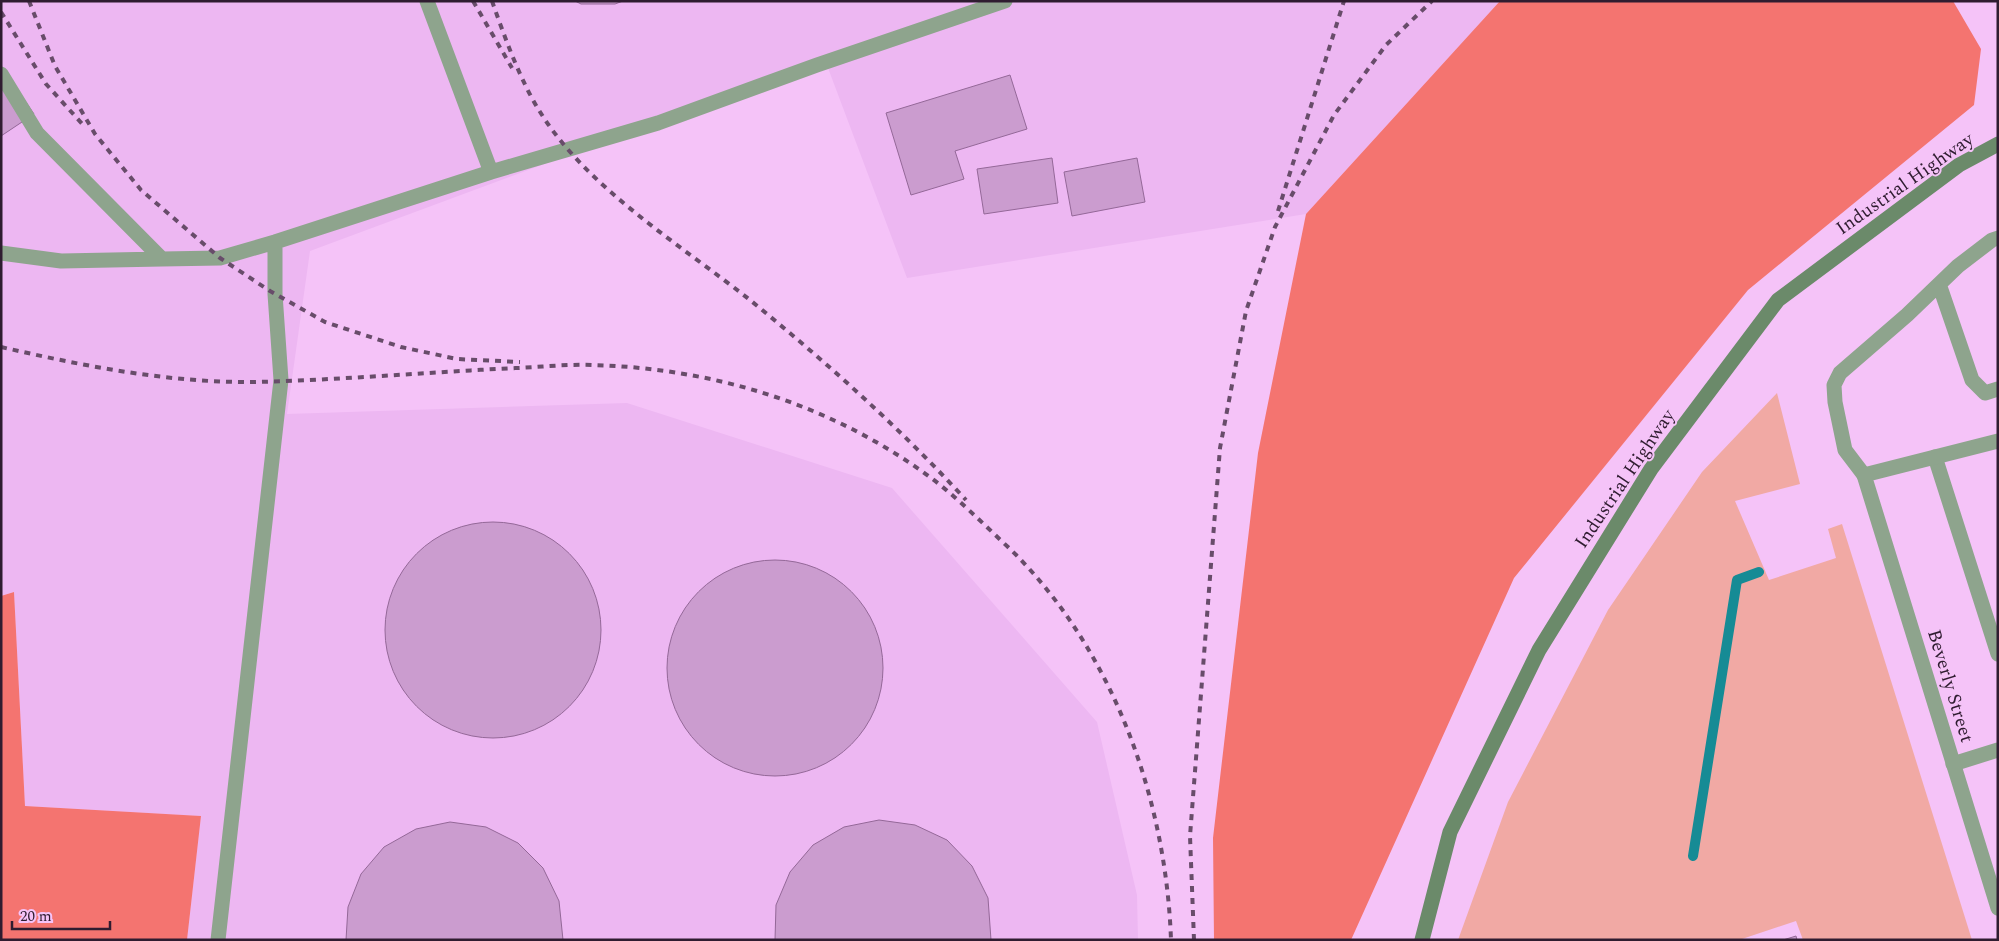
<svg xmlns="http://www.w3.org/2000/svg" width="1999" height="941" viewBox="0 0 1999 941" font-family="Spectral,serif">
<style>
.built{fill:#edb7f2}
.green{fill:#f1a9a4}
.forest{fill:#f47470}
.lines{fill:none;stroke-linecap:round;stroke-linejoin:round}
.stream{stroke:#168b95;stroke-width:10}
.building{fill:#cb9ccf;stroke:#946898}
.lane{stroke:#8ea48d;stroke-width:15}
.street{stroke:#8ea48d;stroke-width:15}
.secondary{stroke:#6b8a6a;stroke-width:15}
.rail{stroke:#684c6a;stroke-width:4;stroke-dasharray:6 6;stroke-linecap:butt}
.labels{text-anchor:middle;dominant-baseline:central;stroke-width:4;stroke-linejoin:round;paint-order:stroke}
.street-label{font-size:19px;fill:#2f1c30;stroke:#f5c3f8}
</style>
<rect width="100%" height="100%" fill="#f5c3f8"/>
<path class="built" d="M 1,1 L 1500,1 L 1306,214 L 907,278 L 825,60 L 310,251 L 287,414 L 627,403 L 892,488 L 1097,722 L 1137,895 L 1138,940 L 187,940 L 201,816 L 25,806 L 14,592 L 1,596 Z"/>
<path class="green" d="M 1777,393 L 1800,484 L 1735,501 L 1769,580 L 1836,558 L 1828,529 L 1842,524 L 1972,940 L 1803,940 L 1796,921 L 1739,940 L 1458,940 L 1508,802 L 1608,610 L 1702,472 Z"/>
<path class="forest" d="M 1500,1 L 1953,1 L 1981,49 L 1974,105 L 1748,290 L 1514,578 L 1351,940 L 1214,940 L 1213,838 L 1258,453 L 1306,214 Z
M 14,592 L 25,806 L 201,816 L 187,940 L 1,940 L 1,596 Z"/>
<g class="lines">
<path class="stream" d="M 1693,856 L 1737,580 L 1759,572"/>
</g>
<path class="building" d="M 575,1 L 623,1 L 615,4 L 581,4 Z
M 1010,75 L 1027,129 L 955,151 L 964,179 L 911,195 L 886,113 Z
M 13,83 L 34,114 L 1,136 L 1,91 Z
M 1052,158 L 1058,203 L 984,214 L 977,169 Z
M 1137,158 L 1145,202 L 1072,216 L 1064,172 Z
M385 630a108 108 0 1 1 216 0a108 108 0 1 1-216 0Z
M667 668a108 108 0 1 1 216 0a108 108 0 1 1-216 0Z
M 879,820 L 915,825 L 947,840 L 972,866 L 988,898 L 991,940 L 775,940 L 776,905 L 790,872 L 813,845 L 844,827 Z
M 450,822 L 486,827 L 518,843 L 543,868 L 559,901 L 563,940 L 346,940 L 348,907 L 361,874 L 384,847 L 416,829 Z
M 1796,936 L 1797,940 L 1783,940 Z"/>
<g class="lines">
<path class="lane" d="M 427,1 L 491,172
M 1,74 L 37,133 L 162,259 L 220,258 L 275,242 L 491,172 L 658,123 L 817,65 L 1005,1
M 1,253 L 61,261 L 162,259
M 1939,284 L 1972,380 L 1985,393 L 1998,389
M 1935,457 L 1998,654
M 1864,475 L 1845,450 L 1835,402 L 1834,385 L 1840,373 L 1907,315 L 1958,266 L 1992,240 L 1998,238
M 1953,764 L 1998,750
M 218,940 L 281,380 L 275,294 L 275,242"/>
<path class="street" d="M 1998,441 L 1864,475 L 1998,908"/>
<path class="secondary" d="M 1422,940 L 1450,832 L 1539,650 L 1651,469 L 1778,300 L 1959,165 L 1998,144"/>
<path class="rail" d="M 29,1 L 55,66 L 95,134 L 141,190 L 220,258 L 270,291 L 325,322 L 401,347 L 457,359 L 520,362
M 473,1 L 512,68
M 492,1 C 505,38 521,83 542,115 C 589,189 682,246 750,300 C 826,362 900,428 966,500
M 1,12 L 46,84 L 85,127
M 1278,211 L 1344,1
M 1,347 C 84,366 169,383 254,382 C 341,380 429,372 517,368 C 542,367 567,364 592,365 C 711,368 826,403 923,472 C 954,494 980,521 1008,547 C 1112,647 1166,797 1171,940
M 1194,940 L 1190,836 L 1220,448 L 1246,311 L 1275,227 L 1334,115 L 1386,45 L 1432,1"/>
</g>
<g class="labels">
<g class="street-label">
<text transform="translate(1905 184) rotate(-35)">Industrial Highway</text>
<text transform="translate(1625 479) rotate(-56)">Industrial Highway</text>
<text transform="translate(1950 686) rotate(73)">Beverly Street</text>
</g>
</g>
<rect width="1999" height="941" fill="none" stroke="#2f1c30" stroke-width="5"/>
<path d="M12 921v8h98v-8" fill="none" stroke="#2f1c30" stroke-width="2.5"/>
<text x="20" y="921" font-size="15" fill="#2f1c30" stroke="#f5c3f8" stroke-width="4" paint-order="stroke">20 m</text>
</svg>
